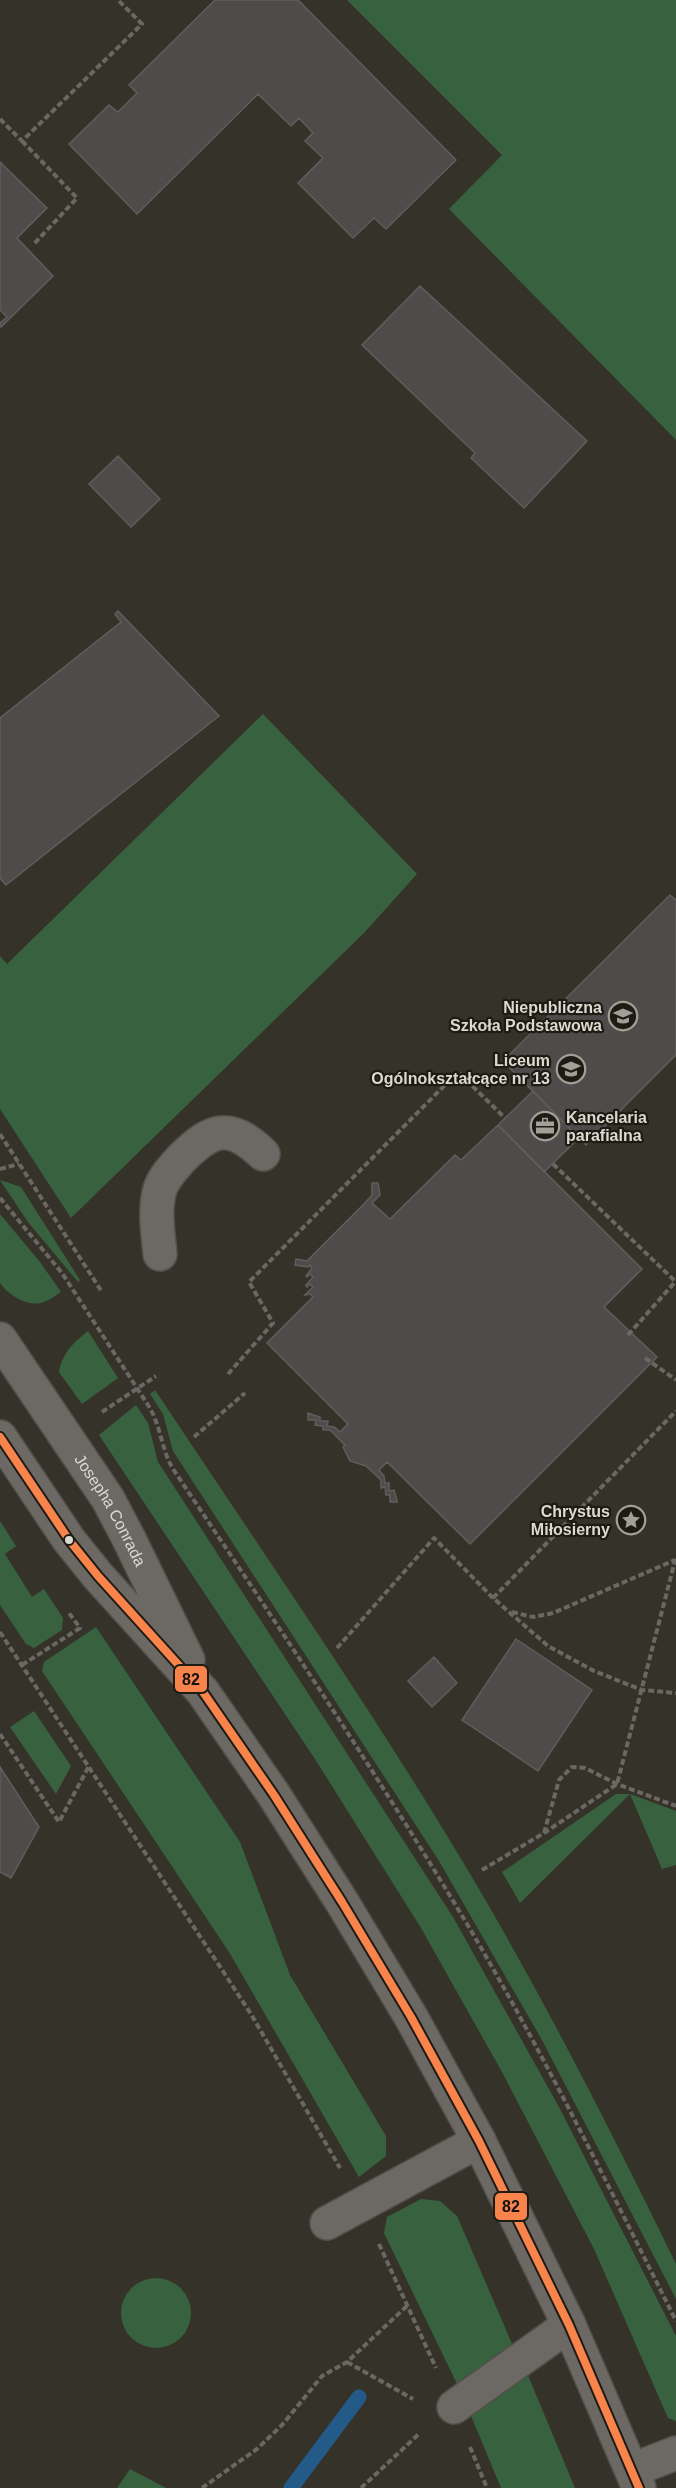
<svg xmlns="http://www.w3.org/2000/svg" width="676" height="2488" viewBox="0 0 676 2488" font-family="Helvetica,sans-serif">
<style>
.green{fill:#38623f}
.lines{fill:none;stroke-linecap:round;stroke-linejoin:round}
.stream{stroke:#245a88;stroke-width:15}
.building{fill:#4e4c4b;stroke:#605d5d;stroke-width:1.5}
.minor-casing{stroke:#524f49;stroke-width:36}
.path{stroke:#6b6864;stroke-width:4;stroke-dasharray:6 3;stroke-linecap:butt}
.minor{stroke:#6c6964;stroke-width:33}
.bus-1-casing{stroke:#1e1b15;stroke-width:12}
.bus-1{stroke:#f8844c;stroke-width:8}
.bus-dot{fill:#ddd9d1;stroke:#1e1b15;stroke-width:2}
.labels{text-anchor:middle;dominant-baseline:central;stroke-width:4.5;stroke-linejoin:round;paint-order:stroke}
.poi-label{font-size:16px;font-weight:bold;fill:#ddd9d1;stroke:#1e1b15;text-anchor:end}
.street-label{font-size:16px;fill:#ddd9d1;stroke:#1e1b15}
.line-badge{stroke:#1e1b15;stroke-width:2}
.pale-badge-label{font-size:16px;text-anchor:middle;font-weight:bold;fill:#111}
</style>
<rect width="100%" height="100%" fill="#35322a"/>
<path class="green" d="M 347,0 L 676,0 L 676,440 L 449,209 L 502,155 Z
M 263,714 L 417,874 L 364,933 L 71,1218 L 0,1109 L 0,956 L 7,964 Z
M 0,1180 L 21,1187 L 80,1280 L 78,1282 L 28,1222 Z
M 0,1214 L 40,1262 L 61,1292 C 56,1295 50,1300 44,1302 C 29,1308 8,1295 0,1283 Z
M 88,1331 L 118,1378 L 82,1404 L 59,1372 C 63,1352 73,1343 88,1331 Z
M 155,1390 C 267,1559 384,1726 486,1901 C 555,2020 616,2141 676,2264 L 676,2299 L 542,2040 L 439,1861 L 173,1451 L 163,1414 L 150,1394 Z
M 136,1405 L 148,1423 L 158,1462 L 453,1917 L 559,2107 L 676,2336 L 676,2421 L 668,2418 L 594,2249 L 502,2072 L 421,1928 L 315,1759 L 99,1435 Z
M 0,1521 L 16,1546 L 5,1554 L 32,1597 L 44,1589 L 63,1618 L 62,1630 L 34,1648 L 26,1644 L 0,1605 Z
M 96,1627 L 240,1842 L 290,1975 L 386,2136 L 386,2156 L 359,2177 L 229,1952 L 42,1671 L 44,1662 Z
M 34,1711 L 71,1766 L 56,1794 L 10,1727 Z
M 616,1794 L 630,1794 L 676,1811 L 676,1865 L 662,1869 L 630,1794 L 520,1903 L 502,1872 Z
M 421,2199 L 440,2201 L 457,2216 L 513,2346 L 458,2386 L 384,2233 L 387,2217 Z
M121 2313a35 35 0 1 1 70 0a35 35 0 1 1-70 0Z
M 527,2373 L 575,2488 L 501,2488 L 469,2411 Z
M 130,2469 L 166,2488 L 117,2488 Z"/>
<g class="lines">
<path class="stream" d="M 291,2488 L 359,2397"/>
</g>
<path class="building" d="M 215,0 L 298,0 L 456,160 L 386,229 L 374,218 L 353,238 L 298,183 L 323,158 L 305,141 L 313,133 L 299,118 L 291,126 L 258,94 L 137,214 L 69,144 L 109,105 L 118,112 L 137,93 L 129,85 Z
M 0,162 L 47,208 L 17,238 L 53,276 L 1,327 L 0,323 L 7,317 L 0,310 Z
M 420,286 L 587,441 L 524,508 L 471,458 L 475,453 L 362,345 Z
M 118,456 L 160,499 L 131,527 L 89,484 Z
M 118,611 L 219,716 L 6,885 L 0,878 L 0,718 L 121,622 L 115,614 Z
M 670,895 L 676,900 L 676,1055 L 586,1145 L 503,1061 Z
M 533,1091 L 579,1138 L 544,1172 L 498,1125 Z
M 498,1125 L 642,1269 L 604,1307 L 657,1357 L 470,1544 L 387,1462 L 379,1470 L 384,1476 L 385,1483 L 389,1483 L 389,1491 L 394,1490 L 396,1497 L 397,1502 L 390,1502 L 390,1495 L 386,1495 L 385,1487 L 381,1488 L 381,1480 L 366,1466 L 350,1461 L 343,1447 L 345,1445 L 330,1430 L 323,1430 L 323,1426 L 315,1425 L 316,1420 L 308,1420 L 308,1413 L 320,1417 L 320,1421 L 328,1421 L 327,1426 L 334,1427 L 340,1432 L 348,1424 L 267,1343 L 313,1297 L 310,1294 L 305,1295 L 313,1287 L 310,1284 L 307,1287 L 306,1285 L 313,1277 L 310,1274 L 307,1277 L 306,1276 L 312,1268 L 310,1265 L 308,1267 L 295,1265 L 296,1259 L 307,1261 L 365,1203 L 372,1195 L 372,1183 L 378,1183 L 380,1195 L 372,1203 L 390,1219 L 455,1155 L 461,1160 Z
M 516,1639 L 592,1690 L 538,1771 L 462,1720 Z
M 434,1657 L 457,1683 L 432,1707 L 408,1681 Z
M 0,1767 L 39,1827 L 11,1878 L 0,1872 Z"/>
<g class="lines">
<g class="minor-casing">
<g id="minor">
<path d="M 160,1254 C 158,1233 154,1209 160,1189 C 164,1177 173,1168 181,1159 C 212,1128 229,1122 263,1154"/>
<path id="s1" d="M 0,1339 L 108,1499 L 129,1539 L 188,1660"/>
<path d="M 0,1437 L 69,1540 L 98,1576 L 203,1692 L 274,1795 L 342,1902 L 411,2017 L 479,2141 L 569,2325 L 639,2488"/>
<path d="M 327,2223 L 479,2141"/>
<path d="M 454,2407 L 569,2325"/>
<path d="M 632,2470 L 676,2453"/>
</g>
</g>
<path class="path" d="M 0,119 L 22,141 L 142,24 L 118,0
M 22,141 L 77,198 L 33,245
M 0,1134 L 102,1292
M 553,1164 L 676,1282
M 0,1169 L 19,1164
M 0,1198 L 62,1273 L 148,1405 C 161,1425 161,1449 173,1469 C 275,1621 376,1772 470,1929 C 545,2056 610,2189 676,2321
M 628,1335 L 676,1281
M 645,1358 L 676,1380
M 228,1374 L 273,1323 L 249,1282 L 458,1072 L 505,1118
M 102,1412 L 156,1376
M 194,1437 L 245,1393
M 493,1598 L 676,1411
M 512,1612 L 533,1617 L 553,1613 L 675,1560
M 0,1632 L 251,2014 L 340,2168
M 337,1648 L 434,1538 L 493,1598 L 548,1646 L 594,1671 L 642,1690 L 676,1693
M 22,1665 L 80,1628 L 69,1613
M 0,1734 L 59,1822 L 89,1766
M 544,1833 L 559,1780 L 572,1767 L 585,1768 L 617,1784 L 676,1806
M 482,1870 L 544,1833 L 617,1784 L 676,1557
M 379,2244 L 436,2368
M 347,2362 L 413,2399
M 470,2447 L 487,2488
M 202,2488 L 257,2449 L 283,2424 L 322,2376 L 347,2362 L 408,2305
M 361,2488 L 420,2433"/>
<use href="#minor" class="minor"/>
<g class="bus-1-casing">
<path id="bus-1" d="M 0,1437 L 69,1540 L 98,1576 L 203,1692 L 274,1795 L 342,1902 L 411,2017 L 479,2141 L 569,2325 L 639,2488"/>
</g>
<use href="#bus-1" class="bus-1"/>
</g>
<defs>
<g id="school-ring" transform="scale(1.5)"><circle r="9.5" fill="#1e1b15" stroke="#a29f97" stroke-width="1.5"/><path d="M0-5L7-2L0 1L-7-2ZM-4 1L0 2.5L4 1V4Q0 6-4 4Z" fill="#a29f97"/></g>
<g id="office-ring" transform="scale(1.5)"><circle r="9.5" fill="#1e1b15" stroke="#a29f97" stroke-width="1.5"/><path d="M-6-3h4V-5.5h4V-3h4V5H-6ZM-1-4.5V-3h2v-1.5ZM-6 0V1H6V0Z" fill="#a29f97"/></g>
<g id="sight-ring" transform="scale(1.5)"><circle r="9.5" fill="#1e1b15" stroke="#a29f97" stroke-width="1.5"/><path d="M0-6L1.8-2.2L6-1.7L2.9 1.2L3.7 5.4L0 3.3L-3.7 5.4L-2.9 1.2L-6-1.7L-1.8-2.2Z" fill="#a29f97"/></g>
</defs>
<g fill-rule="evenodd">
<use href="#school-ring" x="623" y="1016"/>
<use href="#school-ring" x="571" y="1069"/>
<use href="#office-ring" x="545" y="1126"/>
<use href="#sight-ring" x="631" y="1520"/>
</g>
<circle class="bus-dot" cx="69" cy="1540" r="5"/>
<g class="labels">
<g class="poi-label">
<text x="602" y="1007">Niepubliczna<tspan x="602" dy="18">Szkoła Podstawowa</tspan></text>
<text x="550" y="1060">Liceum<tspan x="550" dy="18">Ogólnokształcące nr 13</tspan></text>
<text x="566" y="1117" text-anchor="start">Kancelaria<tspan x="566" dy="18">parafialna</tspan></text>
<text x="610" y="1511">Chrystus<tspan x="610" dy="18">Miłosierny</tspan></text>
</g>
<g class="street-label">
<text stroke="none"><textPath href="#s1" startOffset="204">Josepha Conrada</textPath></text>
</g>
</g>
<g class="line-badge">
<rect x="174" y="1665" width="34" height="28" rx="6" fill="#f8844c"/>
<rect x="494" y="2192" width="34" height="29" rx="6" fill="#f8844c"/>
</g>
<g class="pale-badge-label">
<text x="191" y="1685">82</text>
<text x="511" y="2212">82</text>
</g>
</svg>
